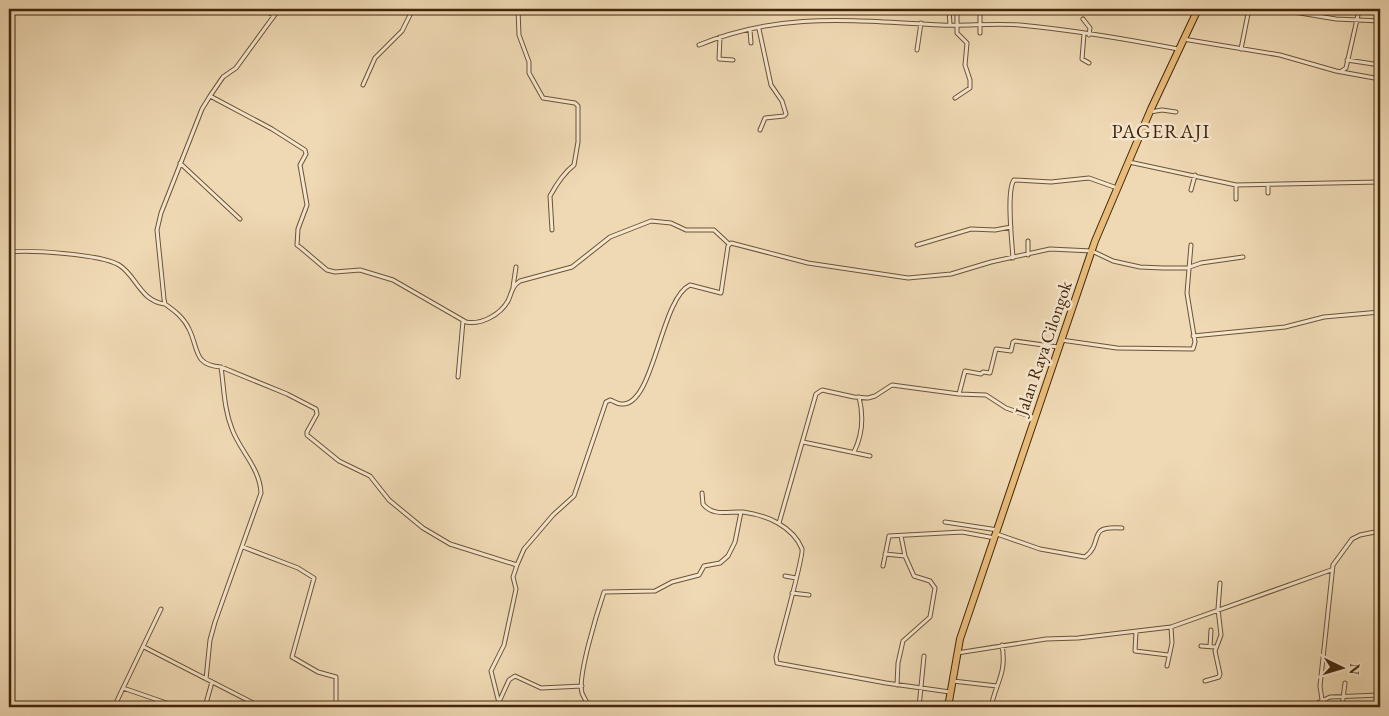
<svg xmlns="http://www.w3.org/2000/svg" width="1389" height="716" viewBox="0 0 1389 716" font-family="'EB Garamond',serif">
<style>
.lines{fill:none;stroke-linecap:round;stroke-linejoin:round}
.street-casing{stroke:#6d5335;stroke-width:5}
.highway-casing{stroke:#42260b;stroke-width:8}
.street{stroke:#f5e6ce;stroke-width:3}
.highway{stroke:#e8bc7a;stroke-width:6}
.labels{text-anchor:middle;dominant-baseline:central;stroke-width:5;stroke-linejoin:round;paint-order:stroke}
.street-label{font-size:18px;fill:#42260b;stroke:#f5e6ce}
.quarter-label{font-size:20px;letter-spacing:1px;fill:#42260b;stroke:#f5e6ce}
</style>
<rect width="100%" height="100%" fill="#efd9b4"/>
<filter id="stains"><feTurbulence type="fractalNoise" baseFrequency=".004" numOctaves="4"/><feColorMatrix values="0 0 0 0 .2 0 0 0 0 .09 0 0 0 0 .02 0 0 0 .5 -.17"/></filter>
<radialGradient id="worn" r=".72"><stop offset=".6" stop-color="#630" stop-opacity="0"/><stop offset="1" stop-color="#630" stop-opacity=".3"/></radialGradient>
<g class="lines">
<g class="street-casing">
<path id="street" d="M 260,9 L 274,15
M 518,9 L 519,35 L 529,62 L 529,73 L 543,98 L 575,103 L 578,106 L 578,142 L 574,165 C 565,172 556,185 550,196 L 552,230
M 949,9 L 950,25
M 1273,9 L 1292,11
M 1292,9 L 1294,12 L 1336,19 L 1380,21
M 1083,19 L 1090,28 L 1089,35
M 759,29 L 771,85 L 782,101 L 786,114 L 784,116 L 765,118 L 760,130
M 750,30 L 751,43
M 980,33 L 980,13
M 1084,34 L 1082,59 L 1089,63
M 720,37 L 719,59 L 733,60
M 1183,39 L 1280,55 L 1336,71 L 1380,79
M 699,45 C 781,11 855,21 941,25 C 967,26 994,23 1020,25 C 1073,30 1126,39 1178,49
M 1241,49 L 1249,9
M 917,50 L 921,23
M 1347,60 L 1380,65
M 1340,72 L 1346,68 L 1358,15
M 363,85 L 375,58 L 402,31 L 413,9
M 210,96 L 223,77 L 236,68 L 279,9
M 955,98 L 970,88 L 970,80 L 965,65 L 967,43 L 957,33 L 957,9
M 1150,112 L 1162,110 L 1176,112
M 1129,162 L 1236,185 L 1380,182
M 180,163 L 240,219
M 1236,185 L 1236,199
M 1268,185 L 1268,193
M 1191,190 L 1195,175
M 1028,241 L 1028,255
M 917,245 L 971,229 L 995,230 L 1011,227
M 9,252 C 31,250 100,254 119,265 C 136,275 140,301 165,304
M 1013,258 C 1012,242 1006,191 1014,180 L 1051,182 L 1089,178 L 1117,188
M 513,287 L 516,267
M 1193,336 L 1285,327 L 1324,317 L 1380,312
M 1061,340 L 1117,348 L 1193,349 L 1195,342 L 1187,293 L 1191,245
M 221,367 L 287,394 L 316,409 L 317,414 L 307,432 L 307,435 L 339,461 L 370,476 L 389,500 L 423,528 L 450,544 L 517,565 L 524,549 L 553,515 L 574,496 L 606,402 L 610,400 C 614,401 617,404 621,404 C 654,408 660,299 690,285 L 721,293 L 728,246 L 731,243 L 808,263 L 908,278 L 951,274 L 991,262 L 1050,249 L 1092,251 L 1113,261 L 1140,267 L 1163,268 L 1187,268 L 1201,263 L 1243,257
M 458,377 L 463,321
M 959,394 L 965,371 L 981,374 L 983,372 L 990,373 L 996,349 L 1011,351 L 1013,342 L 1015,341 L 1058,347
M 803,442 L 870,456
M 854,452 C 863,434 864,417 859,397
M 702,493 L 703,504 C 713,517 729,511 743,512 C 766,515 793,526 802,549 C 804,556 779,643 776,657 L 777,663 L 886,683 L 950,692
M 945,522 L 998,530
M 779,523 L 816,394 L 822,390 L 854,397 L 868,398 L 875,396 L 892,385 L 959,394 L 986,395 L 1006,408 L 1035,418
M 997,534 L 1040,549 L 1085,557 C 1105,542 1085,525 1122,528
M 901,536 L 905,556
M 243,547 L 298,568 L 314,578 L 292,657 L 318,672 L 336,677 L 336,707
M 885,554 L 905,556 L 914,576 L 930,581 L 935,588 L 930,617 L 903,641 L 898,663 L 897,685
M 883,566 L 889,536 L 962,532 L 995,538
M 785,576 L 796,578
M 792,593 L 809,595
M 1136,632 L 1135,651 L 1168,655
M 1201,646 L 1215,647
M 144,647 L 261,707
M 1210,647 L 1211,630
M 957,653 L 1046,639 L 1078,638 L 1171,627 L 1331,570
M 1167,666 L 1172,643 L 1171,627
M 206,679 L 210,640 L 215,622 L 261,493 C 260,468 240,451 232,429 C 224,409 224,388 221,367 C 193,365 199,349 189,329 C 184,318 175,311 165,304 L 164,299 L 157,230 L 161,213 L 202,109 L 210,96 L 272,129 L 305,150 L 306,154 L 300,165 L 307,205 L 298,229 L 297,245 L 301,248 L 327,270 L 335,272 L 360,270 L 393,280 L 466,322 C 481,325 500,315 508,301 C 512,293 511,287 520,281 L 572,267 L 610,237 L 651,221 L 671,223 L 686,230 L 714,230 L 729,244
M 953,681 L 997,686
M 1205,681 L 1219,677 L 1220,674 L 1215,651 L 1221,635 L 1218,609 L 1220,583
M 123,688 L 178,707
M 1322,700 L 1320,686 L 1333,565 L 1352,539 L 1360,535 L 1380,531
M 948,703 L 967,706
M 498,704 L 509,680 L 515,676 L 541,688 L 582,686
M 114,707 L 161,609
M 205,707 L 212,682
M 500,707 L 491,671 L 504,645 L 516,589 L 513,577 L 517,565
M 589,707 C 587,702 584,698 582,693 C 577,677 598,610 604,592 L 655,591 L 672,582 L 699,575 L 704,566 L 720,563 L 728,556 L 735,542 L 741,512
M 919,707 L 924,656
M 991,707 C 996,682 1007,674 1002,645
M 1309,707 L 1330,697 L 1380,695
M 1342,707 L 1345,683
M 1379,707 L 1379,696"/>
</g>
<g class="highway-casing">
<path id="highway" d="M 948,707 L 960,639 L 1095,241 L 1151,109 L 1198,9"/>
</g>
<use href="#street" class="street"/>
<use href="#highway" class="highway"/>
</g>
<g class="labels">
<g class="street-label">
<text transform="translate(1043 348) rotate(-71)">Jalan Raya Cilongok</text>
</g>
<g class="quarter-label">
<text x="1161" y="131">PAGERAJI</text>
</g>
</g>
<rect width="1389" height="716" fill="none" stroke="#efd9b4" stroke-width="30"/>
<rect x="10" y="10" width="1369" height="696" fill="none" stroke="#42260b" stroke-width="2.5"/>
<rect x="15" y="15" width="1359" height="686" fill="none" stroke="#42260b"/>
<g transform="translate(1342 668) rotate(95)" stroke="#f5e6ce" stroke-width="4" paint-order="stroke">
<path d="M0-4L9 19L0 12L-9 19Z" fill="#42260b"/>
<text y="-8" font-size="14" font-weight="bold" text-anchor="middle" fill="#42260b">N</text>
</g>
<rect width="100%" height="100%" filter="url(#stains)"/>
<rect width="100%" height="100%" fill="url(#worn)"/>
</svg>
